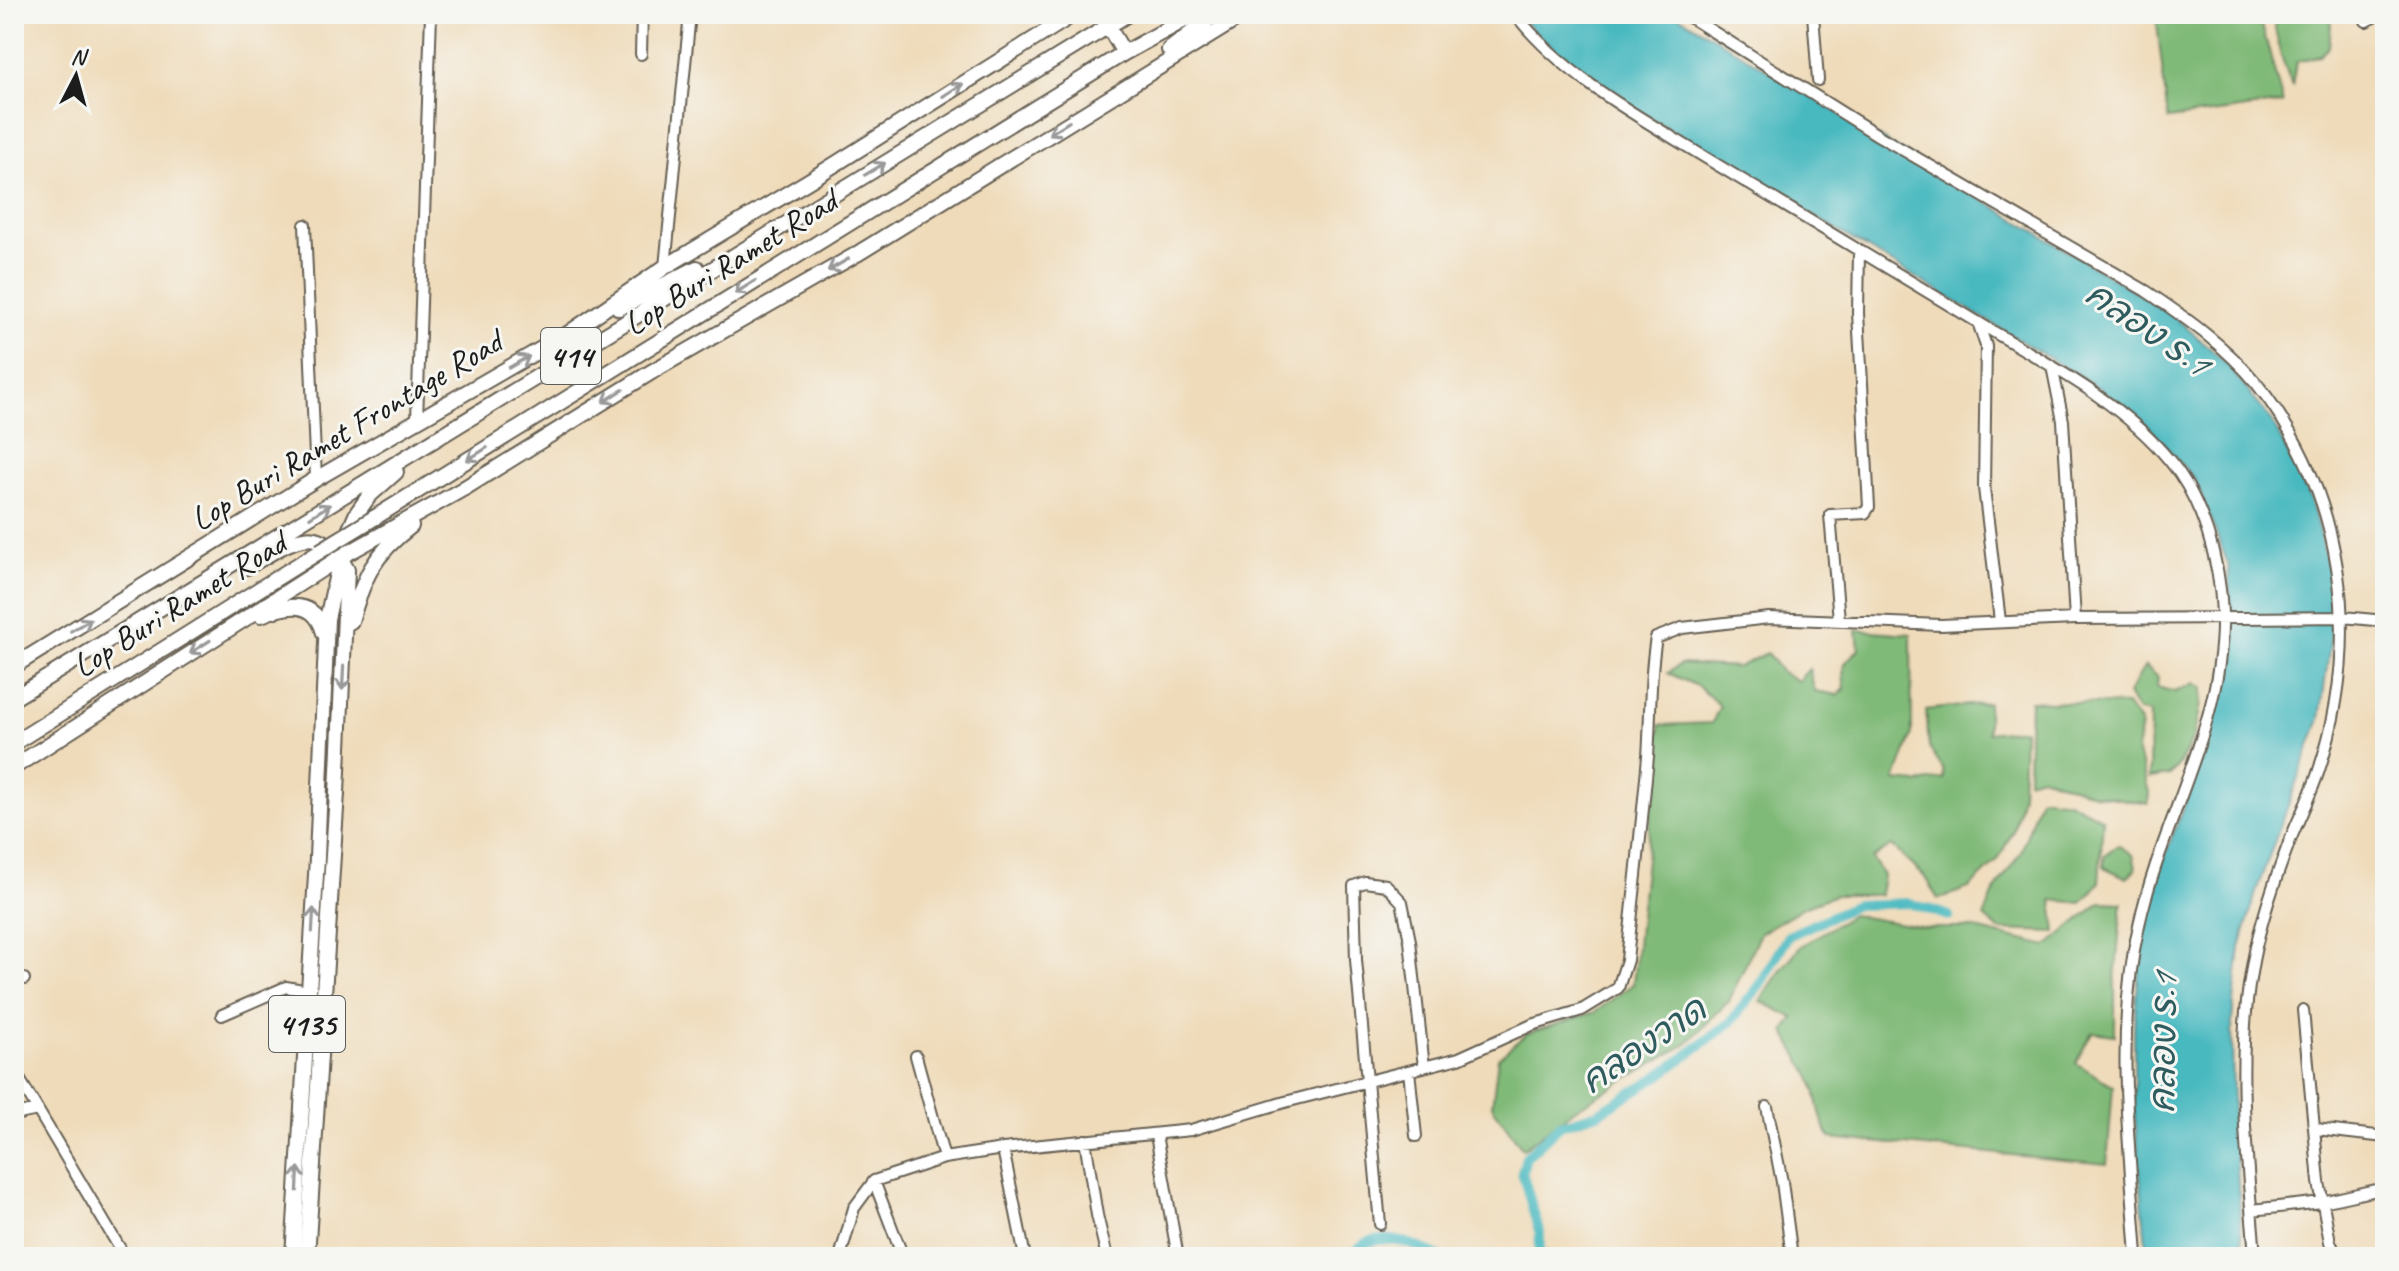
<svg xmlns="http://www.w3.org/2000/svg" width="2399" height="1271" viewBox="0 0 2399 1271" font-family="Caveat,'Playpen Sans Thai',sans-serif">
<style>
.forest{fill:#80ba78;stroke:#4e6b4a;stroke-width:2}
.water{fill:#4ab9c0;stroke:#336a6e;stroke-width:2}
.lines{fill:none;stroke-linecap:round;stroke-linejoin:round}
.canal{stroke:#4ab9c0;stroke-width:10}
.minor-casing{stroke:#665f53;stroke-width:14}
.major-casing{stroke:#665f53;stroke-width:18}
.minor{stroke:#fff;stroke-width:10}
.major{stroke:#fff;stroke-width:14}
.major-bridge-casing{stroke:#665f53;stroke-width:18;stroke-linecap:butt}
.major-bridge{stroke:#fff;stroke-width:14}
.oneway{stroke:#999}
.labels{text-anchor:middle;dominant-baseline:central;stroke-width:6;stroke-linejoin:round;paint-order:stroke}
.shield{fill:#f6f6f2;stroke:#5d5d5c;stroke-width:2}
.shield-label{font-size:32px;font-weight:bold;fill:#1c1c1c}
.street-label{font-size:34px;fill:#1c1c1c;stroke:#f6f6f2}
.water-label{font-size:36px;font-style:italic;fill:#2e5b5e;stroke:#f6f6f2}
</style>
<rect width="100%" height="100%" fill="#f6f6f2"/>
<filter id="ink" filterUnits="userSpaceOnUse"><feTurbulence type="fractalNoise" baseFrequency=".0125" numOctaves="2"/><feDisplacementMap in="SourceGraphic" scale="16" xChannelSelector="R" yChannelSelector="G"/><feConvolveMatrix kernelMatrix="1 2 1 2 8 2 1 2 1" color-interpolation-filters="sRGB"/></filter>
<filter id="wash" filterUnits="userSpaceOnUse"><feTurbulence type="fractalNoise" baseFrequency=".006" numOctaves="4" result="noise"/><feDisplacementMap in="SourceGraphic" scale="32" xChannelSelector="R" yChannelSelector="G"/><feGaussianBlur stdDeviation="1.8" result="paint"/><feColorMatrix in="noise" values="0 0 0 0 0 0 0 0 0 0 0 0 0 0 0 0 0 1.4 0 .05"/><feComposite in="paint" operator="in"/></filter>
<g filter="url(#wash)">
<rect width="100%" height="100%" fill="#efdbba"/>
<path class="forest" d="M 2156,14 L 2259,14 L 2283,103 L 2168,119 Z
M 2272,14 L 2332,14 L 2329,47 L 2320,55 L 2296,62 L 2292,87 L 2280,52 Z
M 1857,630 L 1911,634 L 1912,734 L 1895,781 L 1918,783 L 1944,779 L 1943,769 L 1929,748 L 1926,710 L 1988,703 L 1988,733 L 2024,729 L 2022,794 L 2014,829 L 1998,860 L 1969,888 L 1938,899 L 1924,876 L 1892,846 L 1872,858 L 1883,875 L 1880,895 L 1835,895 L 1804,907 L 1760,933 L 1729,1001 L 1686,1044 L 1576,1108 L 1523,1149 L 1492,1106 L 1498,1058 L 1526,1034 L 1595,1012 L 1633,984 L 1660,725 L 1712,723 L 1720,706 L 1699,687 L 1668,673 L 1680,664 L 1738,667 L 1767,653 L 1781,671 L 1798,681 L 1809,669 L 1815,691 L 1838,695 L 1845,689 C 1841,667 1842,664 1859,649 Z
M 2145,666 L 2158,677 L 2157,687 L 2175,692 L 2194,683 L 2203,688 C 2199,722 2193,750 2170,775 L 2149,778 L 2150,713 L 2137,710 L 2128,694 Z
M 2030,701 L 2126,705 L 2141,723 L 2137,750 L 2149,792 L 2148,804 L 2094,794 L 2041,776 L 2028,780 Z
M 2040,797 L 2068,801 L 2103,819 L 2099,883 L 2082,903 L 2052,900 L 2056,932 L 1999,930 L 1984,917 L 1995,890 L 2021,852 Z
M 2118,845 L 2133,855 L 2136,868 L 2127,878 L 2104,867 L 2104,855 Z
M 2101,902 L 2122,903 L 2115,981 L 2115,1035 L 2092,1032 L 2076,1063 L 2113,1086 L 2107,1164 L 1830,1138 C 1819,1120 1819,1102 1813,1083 C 1807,1064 1791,1050 1785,1031 L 1794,1018 L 1760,1001 L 1783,967 L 1801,946 L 1852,915 L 1926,928 L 1972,928 L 2047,946 Z"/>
<path class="water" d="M 1519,14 L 1675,14 L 2169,312 L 2223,360 L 2272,421 L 2311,501 L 2330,574 L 2330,644 L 2320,719 L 2257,889 L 2240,948 L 2232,1020 L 2233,1109 L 2243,1257 L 2147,1257 L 2134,1107 L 2134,1026 L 2141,945 L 2163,861 L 2215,723 L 2232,632 L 2228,564 L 2195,480 L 2149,427 L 2099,388 L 1598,86 L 1533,31 Z"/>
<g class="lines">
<path class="canal" d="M 1353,1257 C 1368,1225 1416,1244 1439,1257
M 1539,1257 L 1540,1234 L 1522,1172 L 1526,1157 L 1560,1125 L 1598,1113 L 1659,1076 L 1730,1023 L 1759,986 L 1788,936 L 1856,905 L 1909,903 L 1949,916"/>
</g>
</g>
<g filter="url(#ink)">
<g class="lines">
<g class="minor-casing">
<path id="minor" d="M 1515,14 C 1567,80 1645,120 1716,164 C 1808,220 1901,276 1994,332 C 2057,369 2123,404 2170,461 C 2203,500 2220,563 2222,613 C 2225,724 2162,819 2139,925 C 2114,1035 2130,1146 2137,1257
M 1685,14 L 1879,136 L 2146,291 C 2186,318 2226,346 2257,384 C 2345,494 2363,640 2318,773 C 2309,800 2295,825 2286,851 C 2271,891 2257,932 2251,973 C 2235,1067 2248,1163 2255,1257
M 1813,14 L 1818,80
M 2366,21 L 2379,14
M 1051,27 L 1052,14
M 641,54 L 642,14
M 305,225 L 316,479
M 665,267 L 690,14
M 1978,322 L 1986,346 L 1984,488 L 2000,621
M 2052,366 L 2063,421 L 2075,619
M 417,420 L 431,14
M 1839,620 L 1830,515 L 1865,513 L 1869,507 L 1858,313 L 1859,251
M 14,980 L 24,979
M 2303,1010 L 2319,1182 L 2330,1242 L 2337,1257
M 222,1015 L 286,987 L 309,991
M 916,1056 L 944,1158
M 14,1070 L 125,1257
M 1409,1071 L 1416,1136
M 1767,1107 L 1782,1182 L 1792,1257
M 14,1115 L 38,1110
M 2316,1129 L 2385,1137
M 1156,1135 L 1178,1257
M 1085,1140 L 1097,1215 L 1107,1257
M 1003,1149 L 1025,1257
M 874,1181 L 903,1257
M 2252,1210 L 2322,1202 L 2385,1188
M 1380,1224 L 1356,960 L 1354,886 L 1365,882 L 1386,885 L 1402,902 L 1410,941 L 1424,1067
M 840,1257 L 854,1208 L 874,1181 L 944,1158 L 1003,1149 L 1191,1130 L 1285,1102 L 1459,1058 L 1532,1025 L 1582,1010 L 1618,988 L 1627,960 C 1634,892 1642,824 1648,756 C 1651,716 1649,677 1656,638 L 1682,628 L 1769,618 L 1941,625 L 2075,619 L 2242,618 L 2343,617 L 2385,621"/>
</g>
<g class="major-casing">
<path id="major" d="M 1108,26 L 1124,53
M 1169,50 L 1216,14
M 619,308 L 697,268
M 374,518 L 1124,53 L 1195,14
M 247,567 C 286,545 319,514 347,570 L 337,793 L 307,1257
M 261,615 C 288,604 315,599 324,633
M 351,621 C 364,577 373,555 411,526
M 14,666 L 316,479 L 569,333 L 665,267 L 810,180 L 1074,14
M 14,698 L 1128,14
M 14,743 L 320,551
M 14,767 L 341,557 L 463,489 L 653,371 L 857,254 L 1245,14
M 293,1257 L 317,858 L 327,619 L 344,542 L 357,513 L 369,496 L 396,472"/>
</g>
<use href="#minor" class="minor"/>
<use href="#major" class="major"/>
<g class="major-bridge-casing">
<path id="major-bridge" d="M 320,551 L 374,518"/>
</g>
<use href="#major-bridge" class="major-bridge"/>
</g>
<defs><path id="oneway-shaft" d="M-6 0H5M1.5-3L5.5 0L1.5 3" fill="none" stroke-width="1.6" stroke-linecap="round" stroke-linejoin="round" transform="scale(2)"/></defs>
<g class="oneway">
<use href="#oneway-shaft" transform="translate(953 90) rotate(-32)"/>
<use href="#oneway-shaft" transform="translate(1059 128) rotate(148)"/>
<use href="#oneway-shaft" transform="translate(875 169) rotate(-31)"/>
<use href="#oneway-shaft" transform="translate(838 265) rotate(150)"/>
<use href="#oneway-shaft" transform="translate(745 287) rotate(148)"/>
<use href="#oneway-shaft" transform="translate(519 362) rotate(-30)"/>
<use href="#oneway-shaft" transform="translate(613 396) rotate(148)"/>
<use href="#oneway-shaft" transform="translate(477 454) rotate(148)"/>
<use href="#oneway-shaft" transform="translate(320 511) rotate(-32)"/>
<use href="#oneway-shaft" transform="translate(81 625) rotate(-31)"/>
<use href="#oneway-shaft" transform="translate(200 647) rotate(147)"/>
<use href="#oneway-shaft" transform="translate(343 678) rotate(93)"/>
<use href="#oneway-shaft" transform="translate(313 920) rotate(-87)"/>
<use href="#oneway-shaft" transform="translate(298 1179) rotate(-87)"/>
</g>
</g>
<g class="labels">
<g class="shield">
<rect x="541" y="328" width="60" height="56" rx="6"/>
<rect x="269" y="996" width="76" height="56" rx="6"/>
</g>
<g class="shield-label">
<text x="571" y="356">414</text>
<text x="307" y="1024">4135</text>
</g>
<g class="street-label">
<text transform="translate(730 262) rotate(-32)">Lop Buri Ramet Road</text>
<text transform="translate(346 430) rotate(-31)">Lop Buri Ramet Frontage Road</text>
<text transform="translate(179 604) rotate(-32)">Lop Buri Ramet Road</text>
</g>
<g class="water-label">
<text transform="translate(2147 328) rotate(34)">คลอง ร.1</text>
<text transform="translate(2163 1044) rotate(-89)">คลอง ร.1</text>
<text transform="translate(1643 1045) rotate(-34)">คลองวาด</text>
</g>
</g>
<rect width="2399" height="1271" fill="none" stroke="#f6f6f2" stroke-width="48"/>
<g transform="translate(76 76) rotate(6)" stroke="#f6f6f2" stroke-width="6" paint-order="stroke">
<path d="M0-6L14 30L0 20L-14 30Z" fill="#1c1c1c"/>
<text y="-12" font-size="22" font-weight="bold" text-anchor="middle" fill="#1c1c1c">N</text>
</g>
</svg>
